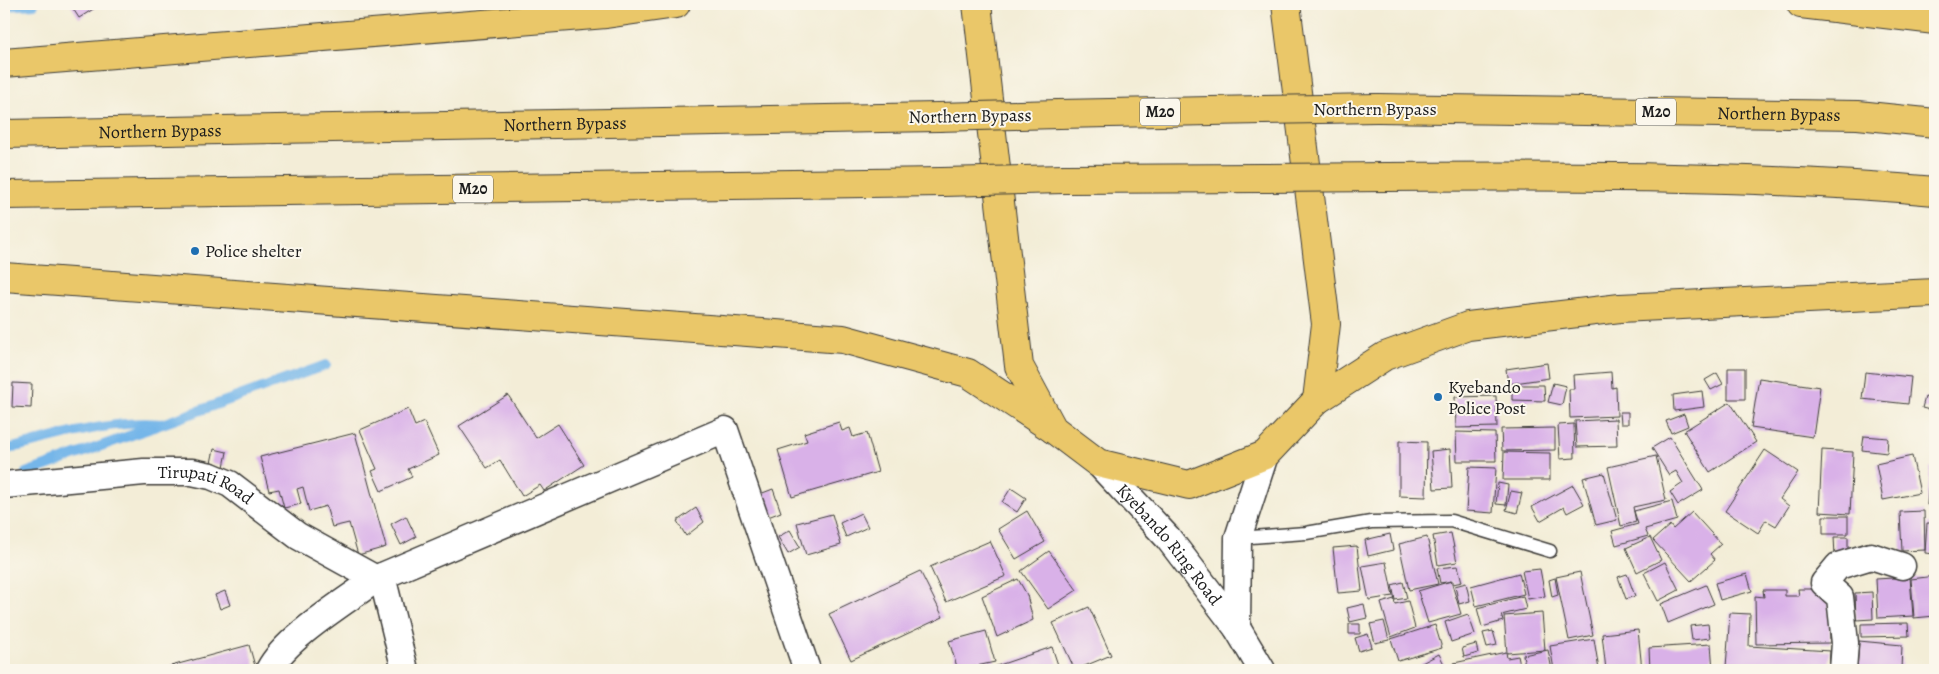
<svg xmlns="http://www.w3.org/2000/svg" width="1939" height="674" viewBox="0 0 1939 674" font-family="Alegreya,serif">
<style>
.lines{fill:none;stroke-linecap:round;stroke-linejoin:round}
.stream{stroke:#75b6e9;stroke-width:10}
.building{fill:#d9b1e8}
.lane-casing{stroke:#3c3b38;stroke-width:15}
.street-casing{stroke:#3c3b38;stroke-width:29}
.primary-casing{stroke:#3c3b38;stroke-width:30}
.highway-casing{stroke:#3c3b38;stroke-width:30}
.lane{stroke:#fff;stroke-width:12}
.street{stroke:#fff;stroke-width:26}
.primary{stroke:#eac769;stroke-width:28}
.highway{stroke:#eac769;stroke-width:28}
.highway-bridge-casing{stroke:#3c3b38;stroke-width:30;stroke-linecap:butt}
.highway-bridge{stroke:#eac769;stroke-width:28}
.poi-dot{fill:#1f6fb2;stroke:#fbf7ec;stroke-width:2}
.labels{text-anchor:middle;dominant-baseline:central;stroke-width:4;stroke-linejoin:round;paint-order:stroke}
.shield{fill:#fbf7ec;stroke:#5f5e5a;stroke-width:1}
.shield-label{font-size:16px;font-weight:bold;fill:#1c1c1c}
.street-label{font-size:18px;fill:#1c1c1c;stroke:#fbf7ec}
.poi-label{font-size:18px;fill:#1c1c1c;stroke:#fbf7ec;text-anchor:start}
</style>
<rect width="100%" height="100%" fill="#fbf7ec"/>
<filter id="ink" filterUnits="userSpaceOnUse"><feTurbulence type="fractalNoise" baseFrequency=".02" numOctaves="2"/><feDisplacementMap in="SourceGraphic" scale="10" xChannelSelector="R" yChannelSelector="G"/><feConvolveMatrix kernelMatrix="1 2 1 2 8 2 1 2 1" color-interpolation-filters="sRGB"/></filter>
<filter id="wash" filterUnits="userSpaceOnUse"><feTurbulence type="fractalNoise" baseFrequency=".0096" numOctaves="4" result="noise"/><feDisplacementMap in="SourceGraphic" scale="20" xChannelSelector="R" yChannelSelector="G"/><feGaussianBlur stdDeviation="1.12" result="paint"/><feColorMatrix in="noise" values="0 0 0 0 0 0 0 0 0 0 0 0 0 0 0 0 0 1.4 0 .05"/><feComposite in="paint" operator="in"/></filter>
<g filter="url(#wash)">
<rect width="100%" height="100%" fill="#f3edd7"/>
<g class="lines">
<path class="stream" d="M 4,6 L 34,4
M 4,450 C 55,438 110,419 162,424
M 26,473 L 326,365"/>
</g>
<g id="blocks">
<path class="building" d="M 70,4 L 96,4 L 98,6 L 79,18 Z
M 1547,363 L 1549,378 L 1508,384 L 1506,369 Z
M 1728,368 L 1745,368 L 1745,399 L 1728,399 Z
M 1611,372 L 1612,388 L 1616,387 L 1617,416 L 1570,418 L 1569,389 L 1574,389 L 1573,375 Z
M 1865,372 L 1911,377 L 1908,404 L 1862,399 Z
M 1717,373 L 1723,384 L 1711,390 L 1705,380 Z
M 1759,378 L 1820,387 L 1813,437 L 1751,428 Z
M 13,383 L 32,384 L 31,408 L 12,407 Z
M 1553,383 L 1566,386 L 1562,405 L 1548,402 Z
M 1512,385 L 1544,385 L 1545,401 L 1512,400 Z
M 1702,391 L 1704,407 L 1674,411 L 1673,395 Z
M 508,395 L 536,438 L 558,424 L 584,465 L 544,491 L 540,485 L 522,496 L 500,460 L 487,468 L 459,426 Z
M 1496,396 L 1497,427 L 1456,428 L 1455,397 Z
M 1925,397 L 1935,400 L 1934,411 L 1922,408 Z
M 1730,402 L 1756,442 L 1710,472 L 1684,431 Z
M 408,409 L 415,426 L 424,422 L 439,455 L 408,469 L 412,477 L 381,491 L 372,471 L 377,469 L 360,430 Z
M 1620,412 L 1628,412 L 1628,424 L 1621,424 Z
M 1684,414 L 1688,426 L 1671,433 L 1666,421 Z
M 1616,419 L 1617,446 L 1577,447 L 1575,421 Z
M 839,422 L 842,431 L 850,428 L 853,437 L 867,433 L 878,472 L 792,497 L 778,450 L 807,441 L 804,433 Z
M 1574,424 L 1575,458 L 1560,459 L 1558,425 Z
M 1555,428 L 1555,450 L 1502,451 L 1501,429 Z
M 1456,432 L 1495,433 L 1496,461 L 1457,461 Z
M 355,433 L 386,547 L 358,555 L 349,523 L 332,527 L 326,506 L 309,511 L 303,487 L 297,489 L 301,504 L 284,508 L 279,489 L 269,491 L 260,457 Z
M 1864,436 L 1888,438 L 1887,453 L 1862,450 Z
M 1670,437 L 1703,490 L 1678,505 L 1670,492 L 1683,483 L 1676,471 L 1669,475 L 1652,448 Z
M 1399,441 L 1427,442 L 1426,497 L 1399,496 Z
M 214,449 L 227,452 L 224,467 L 211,463 Z
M 1450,449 L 1452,488 L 1434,489 L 1431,451 Z
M 1765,450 L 1798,472 L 1780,499 L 1789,506 L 1776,526 L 1766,520 L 1758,533 L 1725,511 Z
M 1822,450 L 1853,452 L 1850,514 L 1819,512 Z
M 1504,452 L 1550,453 L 1550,480 L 1503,480 Z
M 1656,456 L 1666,500 L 1633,507 L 1636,522 L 1621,526 L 1608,467 Z
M 1912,456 L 1920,493 L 1883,500 L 1876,464 Z
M 1469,467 L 1496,468 L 1493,513 L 1466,511 Z
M 1930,468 L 1935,469 L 1935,505 L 1927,505 Z
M 1604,473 L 1617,520 L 1596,525 L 1583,478 Z
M 1498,483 L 1508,485 L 1506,505 L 1496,504 Z
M 1573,485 L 1584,504 L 1567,513 L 1564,507 L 1540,521 L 1532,507 Z
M 1011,488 L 1026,498 L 1017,512 L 1002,502 Z
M 773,489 L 781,512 L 768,517 L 760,494 Z
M 1511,491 L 1522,493 L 1517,513 L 1506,510 Z
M 1672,501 L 1677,520 L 1645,529 L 1648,536 L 1616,545 L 1612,531 L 1638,524 L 1634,511 Z
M 696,508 L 704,522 L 686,536 L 677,521 Z
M 1027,511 L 1045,542 L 1016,559 L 998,529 Z
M 1924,511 L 1925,550 L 1902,551 L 1900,512 Z
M 1692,512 L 1721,544 L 1710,554 L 1715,560 L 1691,581 L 1653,540 L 1670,525 L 1673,529 Z
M 861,513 L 868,527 L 846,537 L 840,523 Z
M 832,514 L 841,545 L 806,555 L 797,523 Z
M 406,516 L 416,537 L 401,545 L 391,524 Z
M 1823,516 L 1848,516 L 1848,534 L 1823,534 Z
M 1927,523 L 1935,523 L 1935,554 L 1925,553 Z
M 790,530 L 800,547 L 788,554 L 778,537 Z
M 1451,533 L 1457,562 L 1438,565 L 1433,536 Z
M 1390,534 L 1393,550 L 1368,556 L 1365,540 Z
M 1427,537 L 1438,584 L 1409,590 L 1399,544 Z
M 1650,537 L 1661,560 L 1637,572 L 1626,548 Z
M 1834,537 L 1848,537 L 1848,556 L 1835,556 Z
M 990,541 L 1006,576 L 946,602 L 930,567 Z
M 1357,546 L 1362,591 L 1338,593 L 1333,548 Z
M 1049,551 L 1077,590 L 1048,609 L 1021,571 Z
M 1386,562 L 1393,596 L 1369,600 L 1362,566 Z
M 1665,562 L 1679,590 L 1658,601 L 1644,573 Z
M 1458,566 L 1462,582 L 1453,584 L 1453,581 L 1440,583 L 1437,568 Z
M 1540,569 L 1545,596 L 1528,599 L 1522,571 Z
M 920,571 L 943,617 L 851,660 L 829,614 Z
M 1580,572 L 1593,635 L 1569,640 L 1556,577 Z
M 1519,573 L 1524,594 L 1476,606 L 1471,586 Z
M 1627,574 L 1635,596 L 1626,599 L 1618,577 Z
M 1747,574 L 1752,591 L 1720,600 L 1715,583 Z
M 1935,576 L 1935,616 L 1914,618 L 1911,579 Z
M 1910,577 L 1913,616 L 1878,618 L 1876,579 Z
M 1555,578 L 1558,595 L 1552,597 L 1549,580 Z
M 1018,579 L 1027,595 L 1033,620 L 997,637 L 982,596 Z
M 1451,581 L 1461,614 L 1428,623 L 1418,591 Z
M 1403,582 L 1407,598 L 1395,600 L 1392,585 Z
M 1466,583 L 1470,601 L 1459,604 L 1455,586 Z
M 1706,585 L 1714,604 L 1668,623 L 1661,604 Z
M 1798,589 L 1821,589 L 1829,596 L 1830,643 L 1756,644 L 1755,596 L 1764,597 L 1763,590 L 1785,590 L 1785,596 L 1799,596 Z
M 225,591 L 230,605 L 220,609 L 215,595 Z
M 1872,592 L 1873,619 L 1856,620 L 1855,593 Z
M 1523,596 L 1526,609 L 1501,615 L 1503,621 L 1482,627 L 1477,608 Z
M 1394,599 L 1395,604 L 1408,601 L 1415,628 L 1391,637 L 1381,603 Z
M 1364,604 L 1367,618 L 1350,622 L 1347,608 Z
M 1089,607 L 1111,655 L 1075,670 L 1053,623 Z
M 1542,613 L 1545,650 L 1507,653 L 1504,616 Z
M 1730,613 L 1750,614 L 1749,646 L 1830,651 L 1829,670 L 1726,667 Z
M 1468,614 L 1475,634 L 1451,642 L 1445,622 Z
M 1384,621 L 1389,640 L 1375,643 L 1370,624 Z
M 1908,623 L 1909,636 L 1861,637 L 1861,624 Z
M 1349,624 L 1360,624 L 1360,634 L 1349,634 Z
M 1708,624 L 1710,638 L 1692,640 L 1690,626 Z
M 1435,625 L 1442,648 L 1398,661 L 1391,639 Z
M 1638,630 L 1642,670 L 1606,670 L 1602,634 Z
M 986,631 L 995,662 L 958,670 L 949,641 Z
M 1493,631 L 1497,645 L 1487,647 L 1483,633 Z
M 1368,634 L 1372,647 L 1359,651 L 1355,638 Z
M 1594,639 L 1599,670 L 1554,670 L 1550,646 Z
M 1859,641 L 1902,645 L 1901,670 L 1857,670 Z
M 1476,644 L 1478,653 L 1464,657 L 1462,648 Z
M 1711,644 L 1713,670 L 1650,670 L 1649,648 Z
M 249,645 L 255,666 L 239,670 L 156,670 Z
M 1052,647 L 1059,668 L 1052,670 L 985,670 Z
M 1548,650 L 1552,670 L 1526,670 L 1523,655 Z
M 1506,652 L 1507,658 L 1518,656 L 1521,670 L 1455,670 L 1454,663 Z
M 1439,654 L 1447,670 L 1418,670 L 1422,668 L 1420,664 Z"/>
</g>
</g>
<g filter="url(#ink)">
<use href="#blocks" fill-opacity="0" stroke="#3c3b38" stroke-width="1"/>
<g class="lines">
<g class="lane-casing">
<path id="lane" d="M 1238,538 L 1306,533 L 1371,522 L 1451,521 L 1550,551"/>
</g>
<g class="street-casing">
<g id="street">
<path id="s1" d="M 1098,463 L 1168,538 L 1237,628 L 1262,670"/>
<path id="s2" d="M 4,485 L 144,472 L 192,472 L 211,476 L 230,484 L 298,536 L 376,579 L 382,576"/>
<path d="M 1237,628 L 1238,538 L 1265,455"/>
<path d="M 269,670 C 286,637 345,602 376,579"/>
<path d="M 405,670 L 382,576 L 725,430 L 807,670"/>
<path d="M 1843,670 L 1845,643 L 1840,597 L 1824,583 L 1838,566 L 1871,556 L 1902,566"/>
</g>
</g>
<g class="primary-casing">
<path id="primary" d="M 977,4 L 1019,366 L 1053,429 L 1098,463 L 1189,485 L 1265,455 L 1317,400 L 1326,324 L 1286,4"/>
</g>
<g class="highway-casing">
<g id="highway">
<path d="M 1801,4 L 1935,20"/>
<path d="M 4,63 L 606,14 L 676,4"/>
<path id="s3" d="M 1377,108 L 1858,115 L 1935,123"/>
<path d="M 1059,114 L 1262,110"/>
<path id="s4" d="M 4,134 L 938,117"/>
<path d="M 1388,177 C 1570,176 1753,175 1935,191"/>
<path d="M 1065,179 L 1264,178"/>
<path d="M 4,195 L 942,182"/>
<path d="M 4,277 L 843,339 L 968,373 L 1053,429"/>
<path d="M 1317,400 L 1385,356 L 1468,326 L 1620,308 L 1935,293"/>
</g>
</g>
<use href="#lane" class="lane"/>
<use href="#street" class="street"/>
<use href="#primary" class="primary"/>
<use href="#highway" class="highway"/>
<g class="highway-bridge-casing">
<path id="highway-bridge" d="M 1262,110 L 1377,108
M 938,117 L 1059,114
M 1264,178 L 1388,177
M 942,182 L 1065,179"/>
</g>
<use href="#highway-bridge" class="highway-bridge"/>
</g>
</g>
<g class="poi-dot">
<circle cx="195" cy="251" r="5"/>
<circle cx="1438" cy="397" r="5"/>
</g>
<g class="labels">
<g class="shield">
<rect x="1140" y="98.5" width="40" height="27" rx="4"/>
<rect x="1636" y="98.5" width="40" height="27" rx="4"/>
<rect x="453" y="175.5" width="40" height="27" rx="4"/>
</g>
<g class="shield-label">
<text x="1160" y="112">M20</text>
<text x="1656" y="112">M20</text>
<text x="473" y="189">M20</text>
</g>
<g class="street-label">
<text x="1375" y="109">Northern Bypass</text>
<text stroke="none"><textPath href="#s3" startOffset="402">Northern Bypass</textPath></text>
<text transform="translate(970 116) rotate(-1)">Northern Bypass</text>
<text stroke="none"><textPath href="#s4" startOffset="561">Northern Bypass</textPath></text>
<text stroke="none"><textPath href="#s4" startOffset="156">Northern Bypass</textPath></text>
<text stroke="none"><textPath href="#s2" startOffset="205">Tirupati Road</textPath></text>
<text stroke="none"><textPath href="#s1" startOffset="108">Kyebando Ring Road</textPath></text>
</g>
<g class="poi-label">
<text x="205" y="251">Police shelter</text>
<text x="1448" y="387">Kyebando<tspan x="1448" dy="21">Police Post</tspan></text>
</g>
</g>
<rect width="1939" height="674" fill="none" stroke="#fbf7ec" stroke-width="20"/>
</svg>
